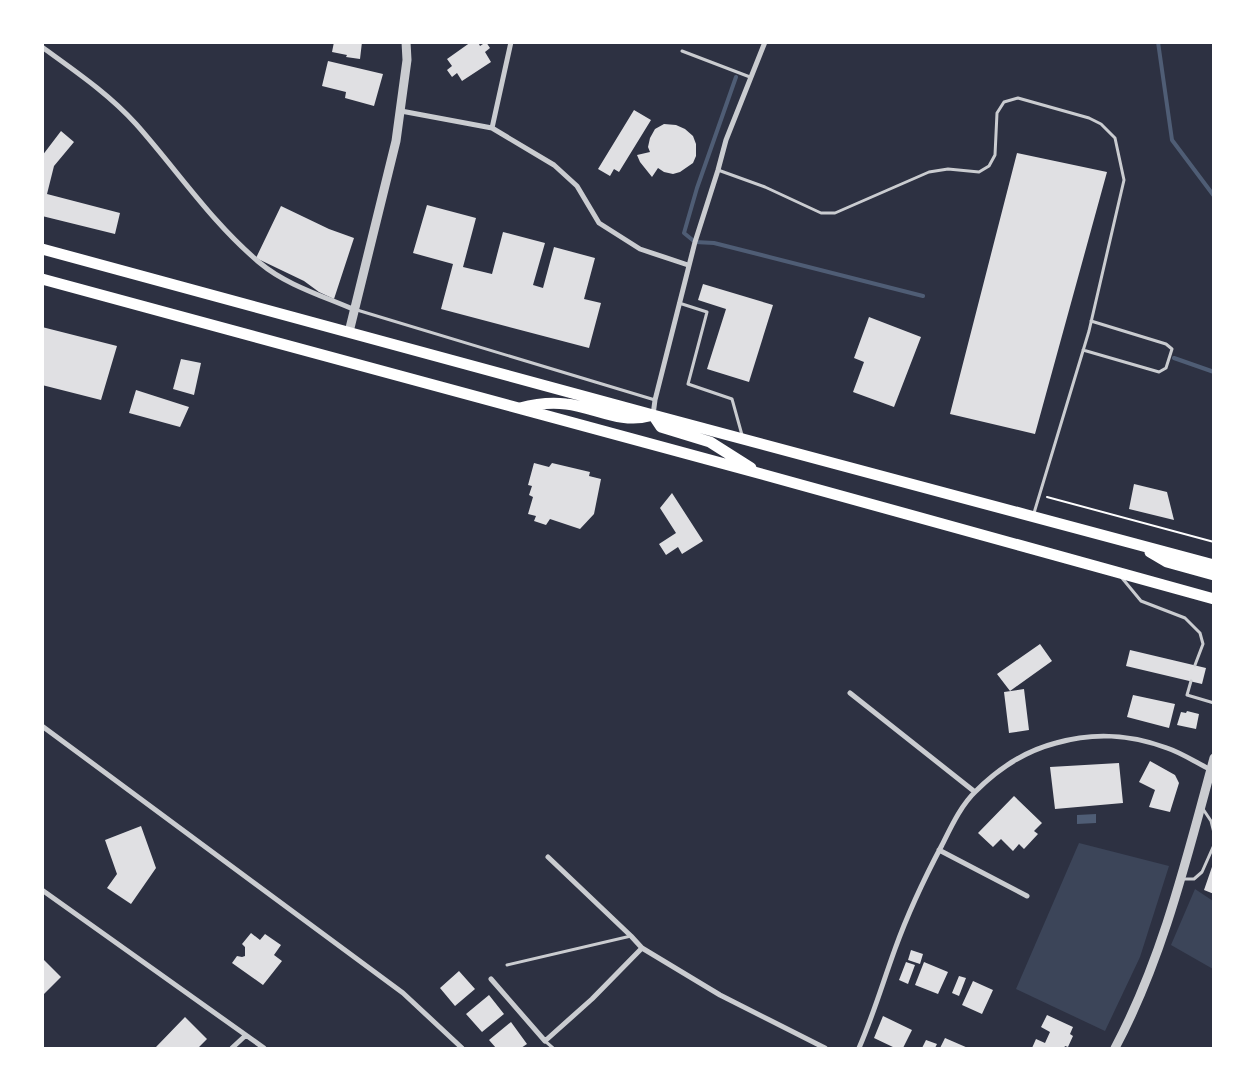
<svg xmlns="http://www.w3.org/2000/svg" width="1256" height="1091" viewBox="0 0 1256 1091" font-family="'Source Sans 3',sans-serif">
<style>
.green{fill:#3c4559}
.water{fill:#4f5d75}
.lines{fill:none;stroke-linecap:round;stroke-linejoin:round}
.stream{stroke:#4f5d75;stroke-width:4}
.building{fill:#e0e0e3}
.path{stroke:#fff;stroke-width:2}
.service{stroke:#caccd0;stroke-width:3}
.minor{stroke:#caccd0;stroke-width:5}
.tertiary{stroke:#caccd0;stroke-width:9}
.trunk{stroke:#fff;stroke-width:11}
</style>
<rect width="100%" height="100%" fill="#2d3142"/>
<path class="green" d="M 1079,843 L 1169,866 L 1140,957 L 1105,1031 L 1016,989 Z
M 1195,889 L 1213,901 L 1213,969 L 1171,945 Z"/>
<path class="water" d="M 1096,814 L 1096,823 L 1077,824 L 1077,815 Z"/>
<g class="lines">
<path class="stream" d="M 1158,42 L 1172,140 L 1214,196
M 736,77 L 697,188 L 684,233 L 695,242 L 714,243 L 923,296
M 1174,358 L 1214,372"/>
</g>
<path class="building" d="M 334,42 L 362,42 L 360,59 L 346,57 L 347,55 L 332,52 Z
M 471,42 L 478,42 L 480,46 L 486,42 L 490,48 L 485,52 L 491,62 L 462,81 L 457,73 L 452,77 L 447,70 L 452,66 L 447,59 Z
M 328,61 L 383,74 L 374,106 L 345,98 L 346,92 L 322,86 Z
M 634,110 L 651,120 L 619,172 L 614,169 L 610,176 L 598,169 Z
M 664,124 L 676,125 L 685,129 L 693,136 L 696,144 L 696,156 L 693,163 L 680,172 L 673,174 L 664,172 L 658,168 L 652,177 L 640,162 L 637,155 L 650,152 L 648,147 L 650,138 L 655,129 Z
M 61,131 L 74,142 L 54,166 L 47,194 L 120,213 L 115,234 L 42,216 L 42,156 Z
M 1017,153 L 1107,172 L 1035,434 L 950,414 Z
M 427,205 L 476,218 L 463,267 L 492,274 L 503,232 L 545,243 L 533,285 L 543,288 L 554,247 L 595,258 L 584,299 L 601,303 L 589,348 L 441,309 L 453,264 L 413,253 Z
M 281,206 L 329,229 L 354,238 L 334,299 L 319,292 L 304,281 L 256,258 Z
M 703,284 L 773,305 L 749,382 L 707,369 L 726,309 L 698,300 Z
M 869,317 L 921,337 L 894,407 L 853,392 L 864,362 L 854,358 Z
M 42,327 L 117,346 L 101,400 L 42,385 Z
M 181,359 L 201,363 L 194,395 L 173,389 Z
M 136,390 L 189,407 L 180,427 L 129,413 Z
M 534,463 L 549,467 L 552,463 L 590,472 L 589,476 L 601,479 L 594,514 L 580,529 L 550,519 L 546,525 L 534,521 L 536,516 L 528,514 L 533,497 L 529,495 L 532,486 L 528,485 Z
M 1134,484 L 1167,492 L 1174,520 L 1129,509 Z
M 672,493 L 703,541 L 682,554 L 678,547 L 666,555 L 659,544 L 676,533 L 660,508 Z
M 1040,644 L 1052,661 L 1010,691 L 997,674 Z
M 1130,650 L 1206,668 L 1202,684 L 1126,666 Z
M 1024,689 L 1029,730 L 1009,733 L 1004,692 Z
M 1133,695 L 1175,704 L 1169,728 L 1127,717 Z
M 1187,711 L 1199,714 L 1196,729 L 1177,725 L 1181,712 L 1186,713 Z
M 1150,761 L 1175,775 L 1179,783 L 1170,812 L 1149,807 L 1155,790 L 1139,782 Z
M 1119,763 L 1123,803 L 1055,809 L 1050,767 Z
M 1014,796 L 1042,823 L 1034,831 L 1038,834 L 1024,849 L 1019,844 L 1013,851 L 1001,839 L 993,847 L 978,833 Z
M 141,826 L 156,868 L 131,904 L 107,888 L 117,874 L 105,840 Z
M 1213,864 L 1214,864 L 1214,894 L 1204,890 Z
M 251,933 L 260,940 L 265,934 L 281,945 L 274,955 L 282,961 L 263,985 L 232,963 L 237,956 L 242,957 L 245,956 L 245,947 L 242,944 Z
M 911,950 L 923,954 L 920,964 L 908,960 Z
M 42,958 L 61,977 L 42,996 Z
M 906,962 L 915,965 L 908,984 L 899,980 Z
M 924,962 L 948,972 L 938,994 L 915,985 Z
M 459,971 L 475,989 L 455,1006 L 440,988 Z
M 959,976 L 966,978 L 959,996 L 952,993 Z
M 973,981 L 993,990 L 982,1014 L 962,1005 Z
M 489,995 L 504,1014 L 482,1032 L 466,1014 Z
M 1047,1015 L 1073,1027 L 1070,1034 L 1073,1036 L 1068,1047 L 1065,1046 L 1064,1048 L 1032,1048 L 1036,1039 L 1045,1043 L 1050,1032 L 1041,1027 Z
M 883,1016 L 912,1030 L 903,1048 L 895,1048 L 874,1038 Z
M 185,1017 L 207,1039 L 198,1048 L 157,1048 L 156,1047 Z
M 511,1022 L 527,1044 L 521,1048 L 496,1048 L 489,1040 Z
M 945,1038 L 968,1048 L 940,1048 Z
M 926,1040 L 937,1044 L 935,1048 L 922,1048 Z"/>
<g class="lines">
<path class="path" d="M 1047,497 L 1214,542"/>
<path class="service" d="M 682,51 L 750,77
M 718,170 L 765,187 L 821,213 L 835,213 L 929,172 L 948,169 L 979,172 L 989,166 L 995,155 L 997,113 L 1004,102 L 1018,98 L 1089,118 L 1101,124 L 1115,138 L 1124,180 L 1089,331 L 1034,513
M 679,303 L 707,312 L 688,384 L 732,399 L 742,435
M 357,310 L 655,400
M 1083,350 L 1159,372 L 1166,368 L 1172,349 L 1166,344 L 1091,321
M 1122,578 L 1141,601 L 1185,618 L 1200,633 L 1203,644 L 1195,665
M 1191,681 L 1187,695 L 1214,703
M 1203,809 L 1211,821 L 1214,833
M 1181,879 L 1194,879 L 1202,872 L 1214,845
M 507,965 L 631,936
M 545,1041 L 553,1048"/>
<path class="minor" d="M 42,47 C 75,71 109,94 136,124 C 177,170 212,223 260,263 C 286,285 323,296 355,310
M 401,111 L 492,128 L 554,165 L 577,186 L 599,223 L 640,249 L 688,265
M 492,128 L 511,42
M 653,415 L 655,400 L 695,242 L 718,170 L 726,140 L 765,42
M 850,693 L 975,792
M 42,726 L 403,993 L 462,1048
M 939,850 L 1027,896
M 548,857 L 631,936 L 642,948 L 720,995 L 825,1048
M 42,890 L 264,1048
M 491,979 L 545,1041 L 592,999 L 642,948
M 232,1048 L 245,1036
M 859,1048 C 873,1016 883,982 895,949 C 908,913 924,879 942,845 C 951,827 961,805 976,791 C 998,769 1025,751 1056,743 C 1094,732 1129,734 1167,748 C 1182,753 1197,763 1211,770"/>
<path class="tertiary" d="M 349,332 L 396,141 L 407,60 L 406,42
M 1115,1048 C 1163,958 1187,857 1214,758"/>
<path class="trunk" d="M 42,249 L 653,415 L 1214,565
M 42,279 L 758,473 L 1214,599
M 520,408 C 535,404 551,402 566,404 C 594,407 621,424 649,416
M 653,415 L 661,427 L 710,442 L 751,468
M 1150,552 L 1167,562 L 1214,575"/>
</g>
<rect width="1256" height="1091" fill="none" stroke="#ffffff" stroke-width="88"/>
</svg>
